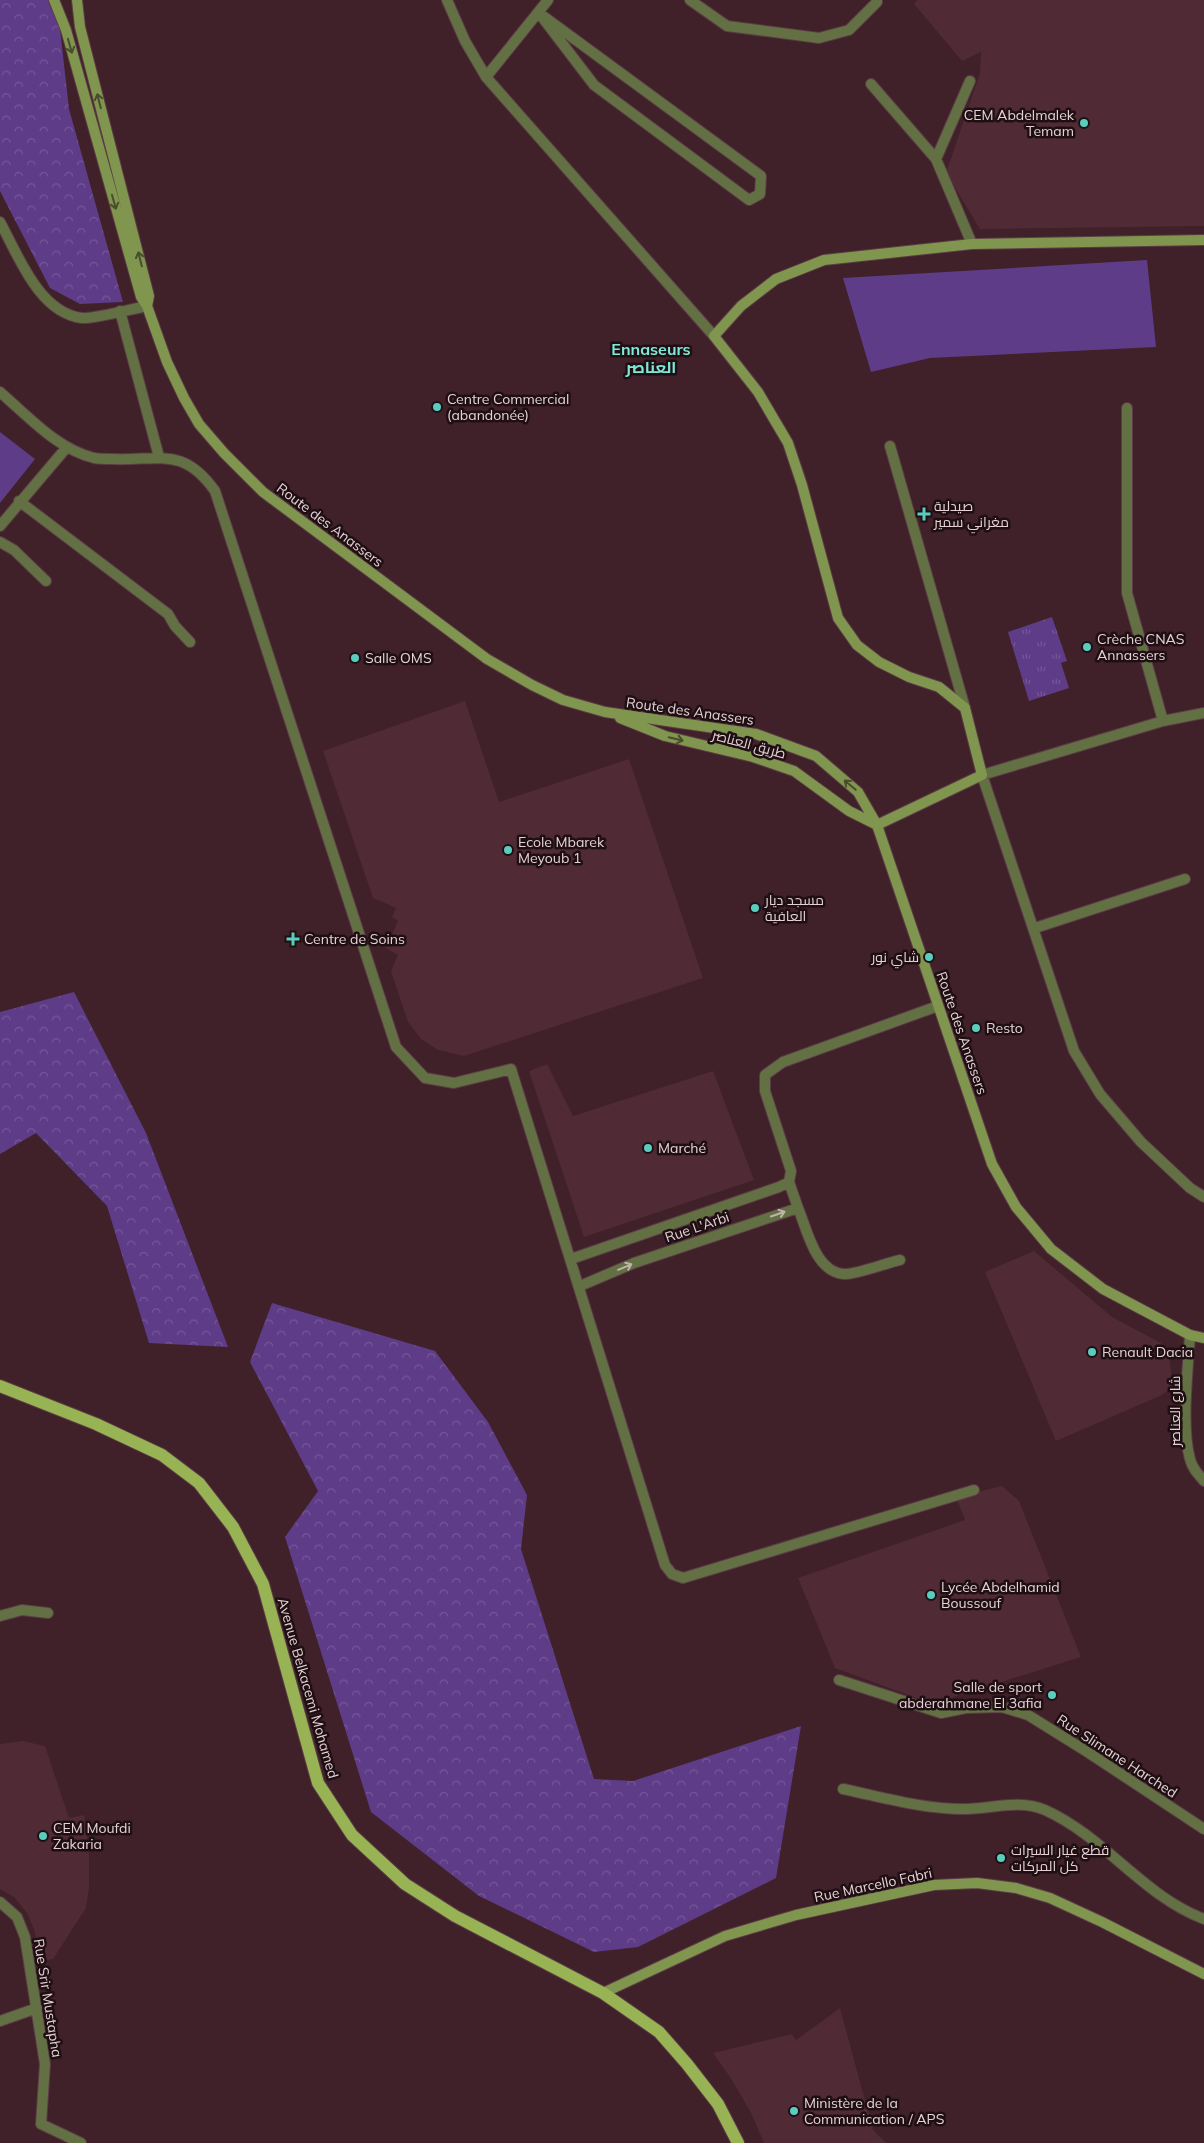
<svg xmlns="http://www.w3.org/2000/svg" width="1204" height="2143" viewBox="0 0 1204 2143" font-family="Mulish,Cairo,sans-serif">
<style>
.built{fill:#502a35}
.grass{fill:url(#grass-tufts)}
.forest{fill:url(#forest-crowns)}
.green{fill:#5f3c88}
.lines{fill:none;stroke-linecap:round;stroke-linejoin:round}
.street-casing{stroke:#5b3c45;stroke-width:12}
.secondary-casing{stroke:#5b3c45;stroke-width:12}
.primary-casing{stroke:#5b3c45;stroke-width:14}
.street{stroke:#627044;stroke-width:10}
.secondary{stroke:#80964e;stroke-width:10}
.primary{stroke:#97b354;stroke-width:12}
.oneway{stroke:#4a4c2e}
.oneway2{stroke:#bfb4aa}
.poi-dot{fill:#59cebe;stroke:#1e0f13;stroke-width:2}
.labels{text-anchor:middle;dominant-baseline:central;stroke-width:5;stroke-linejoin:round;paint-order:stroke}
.poi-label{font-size:14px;fill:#e7d1d6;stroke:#1e0f13;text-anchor:start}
.street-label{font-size:14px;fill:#e7d1d6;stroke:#1e0f13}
.quarter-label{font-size:16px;font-weight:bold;fill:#80e8d9;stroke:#1e0f13}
</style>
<defs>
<pattern id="grass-tufts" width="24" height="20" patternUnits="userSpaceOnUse" patternTransform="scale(1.25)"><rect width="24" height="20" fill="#5f3c88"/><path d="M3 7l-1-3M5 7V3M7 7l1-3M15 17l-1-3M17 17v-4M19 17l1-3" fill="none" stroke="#765798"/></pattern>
<pattern id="forest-crowns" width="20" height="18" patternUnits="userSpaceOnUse" patternTransform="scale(1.25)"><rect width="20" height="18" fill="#5f3c88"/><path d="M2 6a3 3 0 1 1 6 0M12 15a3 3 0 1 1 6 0" fill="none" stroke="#765798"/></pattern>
</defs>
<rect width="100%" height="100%" fill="#402029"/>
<path class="built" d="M 917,0 L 1204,0 L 1204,226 L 980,229 L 946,173 L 980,73 L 981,52 L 962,61 L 914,4 Z
M 465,701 L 499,802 L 629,759 L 703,978 L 464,1056 L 438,1050 L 421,1039 L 408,1022 L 391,971 L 398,955 L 386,948 L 398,921 L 392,917 L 396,908 L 373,898 L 323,751 Z
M 547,1064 L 573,1116 L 713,1071 L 754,1180 L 584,1237 L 529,1071 Z
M 1034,1251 L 1112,1317 L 1161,1343 L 1170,1361 L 1172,1387 L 1162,1395 L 1056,1441 L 985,1272 Z
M 1002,1486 L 1019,1501 L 1081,1657 L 944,1700 L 922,1700 L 835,1668 L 798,1578 L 965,1520 L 956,1497 Z
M 23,1741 L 45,1746 L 69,1818 L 84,1815 L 89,1854 L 89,1888 L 86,1908 L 53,1959 L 41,1961 L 34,1929 L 27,1913 L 14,1897 L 0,1889 L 0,1744 Z
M 840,2008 L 873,2130 L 886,2143 L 764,2143 L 751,2113 L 732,2080 L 713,2053 L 792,2034 L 796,2040 Z"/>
<path class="grass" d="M 1052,617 L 1067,661 L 1061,663 L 1069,688 L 1029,701 L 1008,632 Z"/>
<path class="forest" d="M 0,0 L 50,0 L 60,29 L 69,109 L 123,302 L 80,304 L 50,288 L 0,191 Z
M 74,992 L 146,1133 L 228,1347 L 149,1343 L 107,1206 L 36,1133 L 0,1154 L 0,1012 Z
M 272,1303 L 435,1351 L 488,1422 L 527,1495 L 521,1549 L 594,1779 L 633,1781 L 801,1726 L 776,1878 L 638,1947 L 594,1952 L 479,1896 L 371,1812 L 285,1537 L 318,1491 L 250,1362 Z"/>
<path class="green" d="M 1147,260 L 1156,347 L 930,358 L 871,372 L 843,278 Z
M 0,432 L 35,459 L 0,503 Z"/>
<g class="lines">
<g class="street-casing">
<path id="street" d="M 447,0 L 465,41 L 486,77 L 714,336
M 690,0 L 727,26 L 819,38 L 849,30 L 877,2 L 877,0
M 539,13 L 761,176 L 760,194 L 749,200 L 594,85 Z
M 486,77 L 548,0
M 871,84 L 936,159 L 972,244
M 936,159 L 970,81
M 0,222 C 18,255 39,313 82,318 C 95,319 132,309 147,306
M 120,311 L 159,457
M 0,392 C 28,416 57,449 94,458 C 99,459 107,459 113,459 C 160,461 183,446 215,491 L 396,1047 L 425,1078 L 454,1083 L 511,1069 L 665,1565 L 672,1574 L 683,1578 L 974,1490
M 1127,408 L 1127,593 L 1163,721
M 890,446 L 965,708
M 19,501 L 168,614 L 175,626 L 190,642
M 0,526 L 67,447
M 0,542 L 14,550 L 46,581
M 1204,713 L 1163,721 L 982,775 L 1074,1051 L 1100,1094 L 1141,1142 L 1190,1188 L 1204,1197
M 1035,928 L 1185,879
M 798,1208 C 807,1229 815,1272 844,1274 C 856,1275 886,1263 900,1260
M 571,1259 L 779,1187 L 789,1182 L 791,1171 L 765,1091 L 765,1075 L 783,1062 L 938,1006
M 580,1286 L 634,1263 L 798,1208 L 789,1182
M 1190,1335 C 1188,1368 1181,1428 1190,1459 C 1192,1468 1198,1474 1204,1481
M 0,1616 L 22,1610 L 48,1613
M 839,1680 L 941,1713 L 966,1708 L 1002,1707 L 1028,1715 L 1089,1753 L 1204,1829
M 843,1789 C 882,1797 922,1809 963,1809 C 990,1809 1019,1799 1045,1810 C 1105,1837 1143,1896 1204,1919
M 0,1902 L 17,1917 L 25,1937 L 45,2064 L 41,2124 L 81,2143
M 0,2021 L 37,2008"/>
</g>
<g class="secondary-casing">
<path id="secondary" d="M 54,0 L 66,30 L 141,297 L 147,306 L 167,362 L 184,398 L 199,424 L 224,453 L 263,492 L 487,659 L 532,685 L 563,700 L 605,712 L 756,734 L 816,756 L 858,792 L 877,825 L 992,1164 L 1016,1207 L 1051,1249 L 1103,1289 L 1190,1335 L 1204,1338
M 77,0 L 80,27 L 149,296 L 147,306
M 620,718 L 665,736 L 753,757 L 794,771 L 849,811 L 877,825
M 877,825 L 982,775 L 965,708 L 939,687 L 909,677 L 879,662 L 857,645 L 838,618 L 802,485 L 788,443 L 758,392 L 714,336 L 741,306 L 776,279 L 824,260 L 972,244 L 1204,240
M 603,1993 L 725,1936 L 796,1915 L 934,1885 L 977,1883 L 1016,1888 L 1050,1898 L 1102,1922 L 1204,1974"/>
</g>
<g class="primary-casing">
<path id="primary" d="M 0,1386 L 96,1424 L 162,1455 L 199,1483 L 233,1527 L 263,1584 L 318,1783 L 352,1835 L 405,1884 L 455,1916 L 603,1993 L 659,2032 L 687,2064 L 718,2104 L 738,2143"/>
</g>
<use href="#street" class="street"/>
<use href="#secondary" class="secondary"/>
<use href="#primary" class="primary"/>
</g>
<defs><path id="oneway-shaft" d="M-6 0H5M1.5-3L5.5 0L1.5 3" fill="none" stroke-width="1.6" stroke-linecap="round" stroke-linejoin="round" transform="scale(1.25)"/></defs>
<g class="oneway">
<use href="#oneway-shaft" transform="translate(70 46) rotate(74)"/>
<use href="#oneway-shaft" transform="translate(99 101) rotate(-104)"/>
<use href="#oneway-shaft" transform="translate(114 202) rotate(74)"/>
<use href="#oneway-shaft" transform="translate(140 259) rotate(-104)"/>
<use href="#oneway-shaft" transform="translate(676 739) rotate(13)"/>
<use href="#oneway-shaft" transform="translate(850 785) rotate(-140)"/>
</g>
<g class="oneway2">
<use href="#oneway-shaft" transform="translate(778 1214) rotate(-19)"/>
<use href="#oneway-shaft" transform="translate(625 1267) rotate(-23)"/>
</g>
<g class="poi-dot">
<circle cx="1084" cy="123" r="5"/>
<circle cx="437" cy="407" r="5"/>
<path d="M921.5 506.5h5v5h5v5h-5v5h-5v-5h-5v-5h5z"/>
<circle cx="1087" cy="647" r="5"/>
<circle cx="355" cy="658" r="5"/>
<circle cx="508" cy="850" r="5"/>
<circle cx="755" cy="908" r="5"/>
<path d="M290.5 931.5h5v5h5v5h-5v5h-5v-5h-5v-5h5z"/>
<circle cx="929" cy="957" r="5"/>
<circle cx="976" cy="1028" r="5"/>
<circle cx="648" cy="1148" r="5"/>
<circle cx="1092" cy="1352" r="5"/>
<circle cx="931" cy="1595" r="5"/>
<circle cx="1052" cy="1695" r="5"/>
<circle cx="43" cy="1836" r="5"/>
<circle cx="1001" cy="1858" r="5"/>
<circle cx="794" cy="2111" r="5"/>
</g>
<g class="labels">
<g class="poi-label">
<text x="1074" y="115" text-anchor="end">CEM Abdelmalek<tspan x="1074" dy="16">Temam</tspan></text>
<text x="447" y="399">Centre Commercial<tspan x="447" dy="16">(abandonée)</tspan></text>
<text x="934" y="506">صيدلية<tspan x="934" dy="16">مغراني سمير</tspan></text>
<text x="1097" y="639">Crèche CNAS<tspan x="1097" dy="16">Annassers</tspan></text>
<text x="365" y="658">Salle OMS</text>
<text x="518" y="842">Ecole Mbarek<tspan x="518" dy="16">Meyoub 1</tspan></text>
<text x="765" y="900">مسجد ديار<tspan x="765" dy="16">العافية</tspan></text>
<text x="304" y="939">Centre de Soins</text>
<text x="919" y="957" text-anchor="end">شاي نور</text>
<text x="986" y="1028">Resto</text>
<text x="658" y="1148">Marché</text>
<text x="1102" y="1352">Renault Dacia</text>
<text x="941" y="1587">Lycée Abdelhamid<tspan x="941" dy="16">Boussouf</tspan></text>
<text x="1042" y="1687" text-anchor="end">Salle de sport<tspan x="1042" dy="16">abderahmane El 3afia</tspan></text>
<text x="53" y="1828">CEM Moufdi<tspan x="53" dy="16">Zakaria</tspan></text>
<text x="1011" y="1850">قطع غيار السيرات<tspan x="1011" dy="16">كل المركات</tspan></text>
<text x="804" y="2103">Ministère de la<tspan x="804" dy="16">Communication / APS</tspan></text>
</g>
<g class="street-label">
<text transform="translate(330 525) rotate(37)">Route des Anassers</text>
<text transform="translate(690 711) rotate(8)">Route des Anassers</text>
<text transform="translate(749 744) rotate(15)">طريق العناصر</text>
<text transform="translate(962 1033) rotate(71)">Route des Anassers</text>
<text transform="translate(697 1227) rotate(-19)">Rue L'Arbi</text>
<text transform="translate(1175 1411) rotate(-90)">شارع العناصر</text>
<text transform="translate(308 1688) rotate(74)">Avenue Belkacemi Mohamed</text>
<text transform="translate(1117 1756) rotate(33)">Rue Slimane Harched</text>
<text transform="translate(873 1885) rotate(-12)">Rue Marcello Fabri</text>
<text transform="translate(48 1998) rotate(81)">Rue Srir Mustapha</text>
</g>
<g class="quarter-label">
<text x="651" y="349">Ennaseurs<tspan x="651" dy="18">العناصر</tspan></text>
</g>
</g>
</svg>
